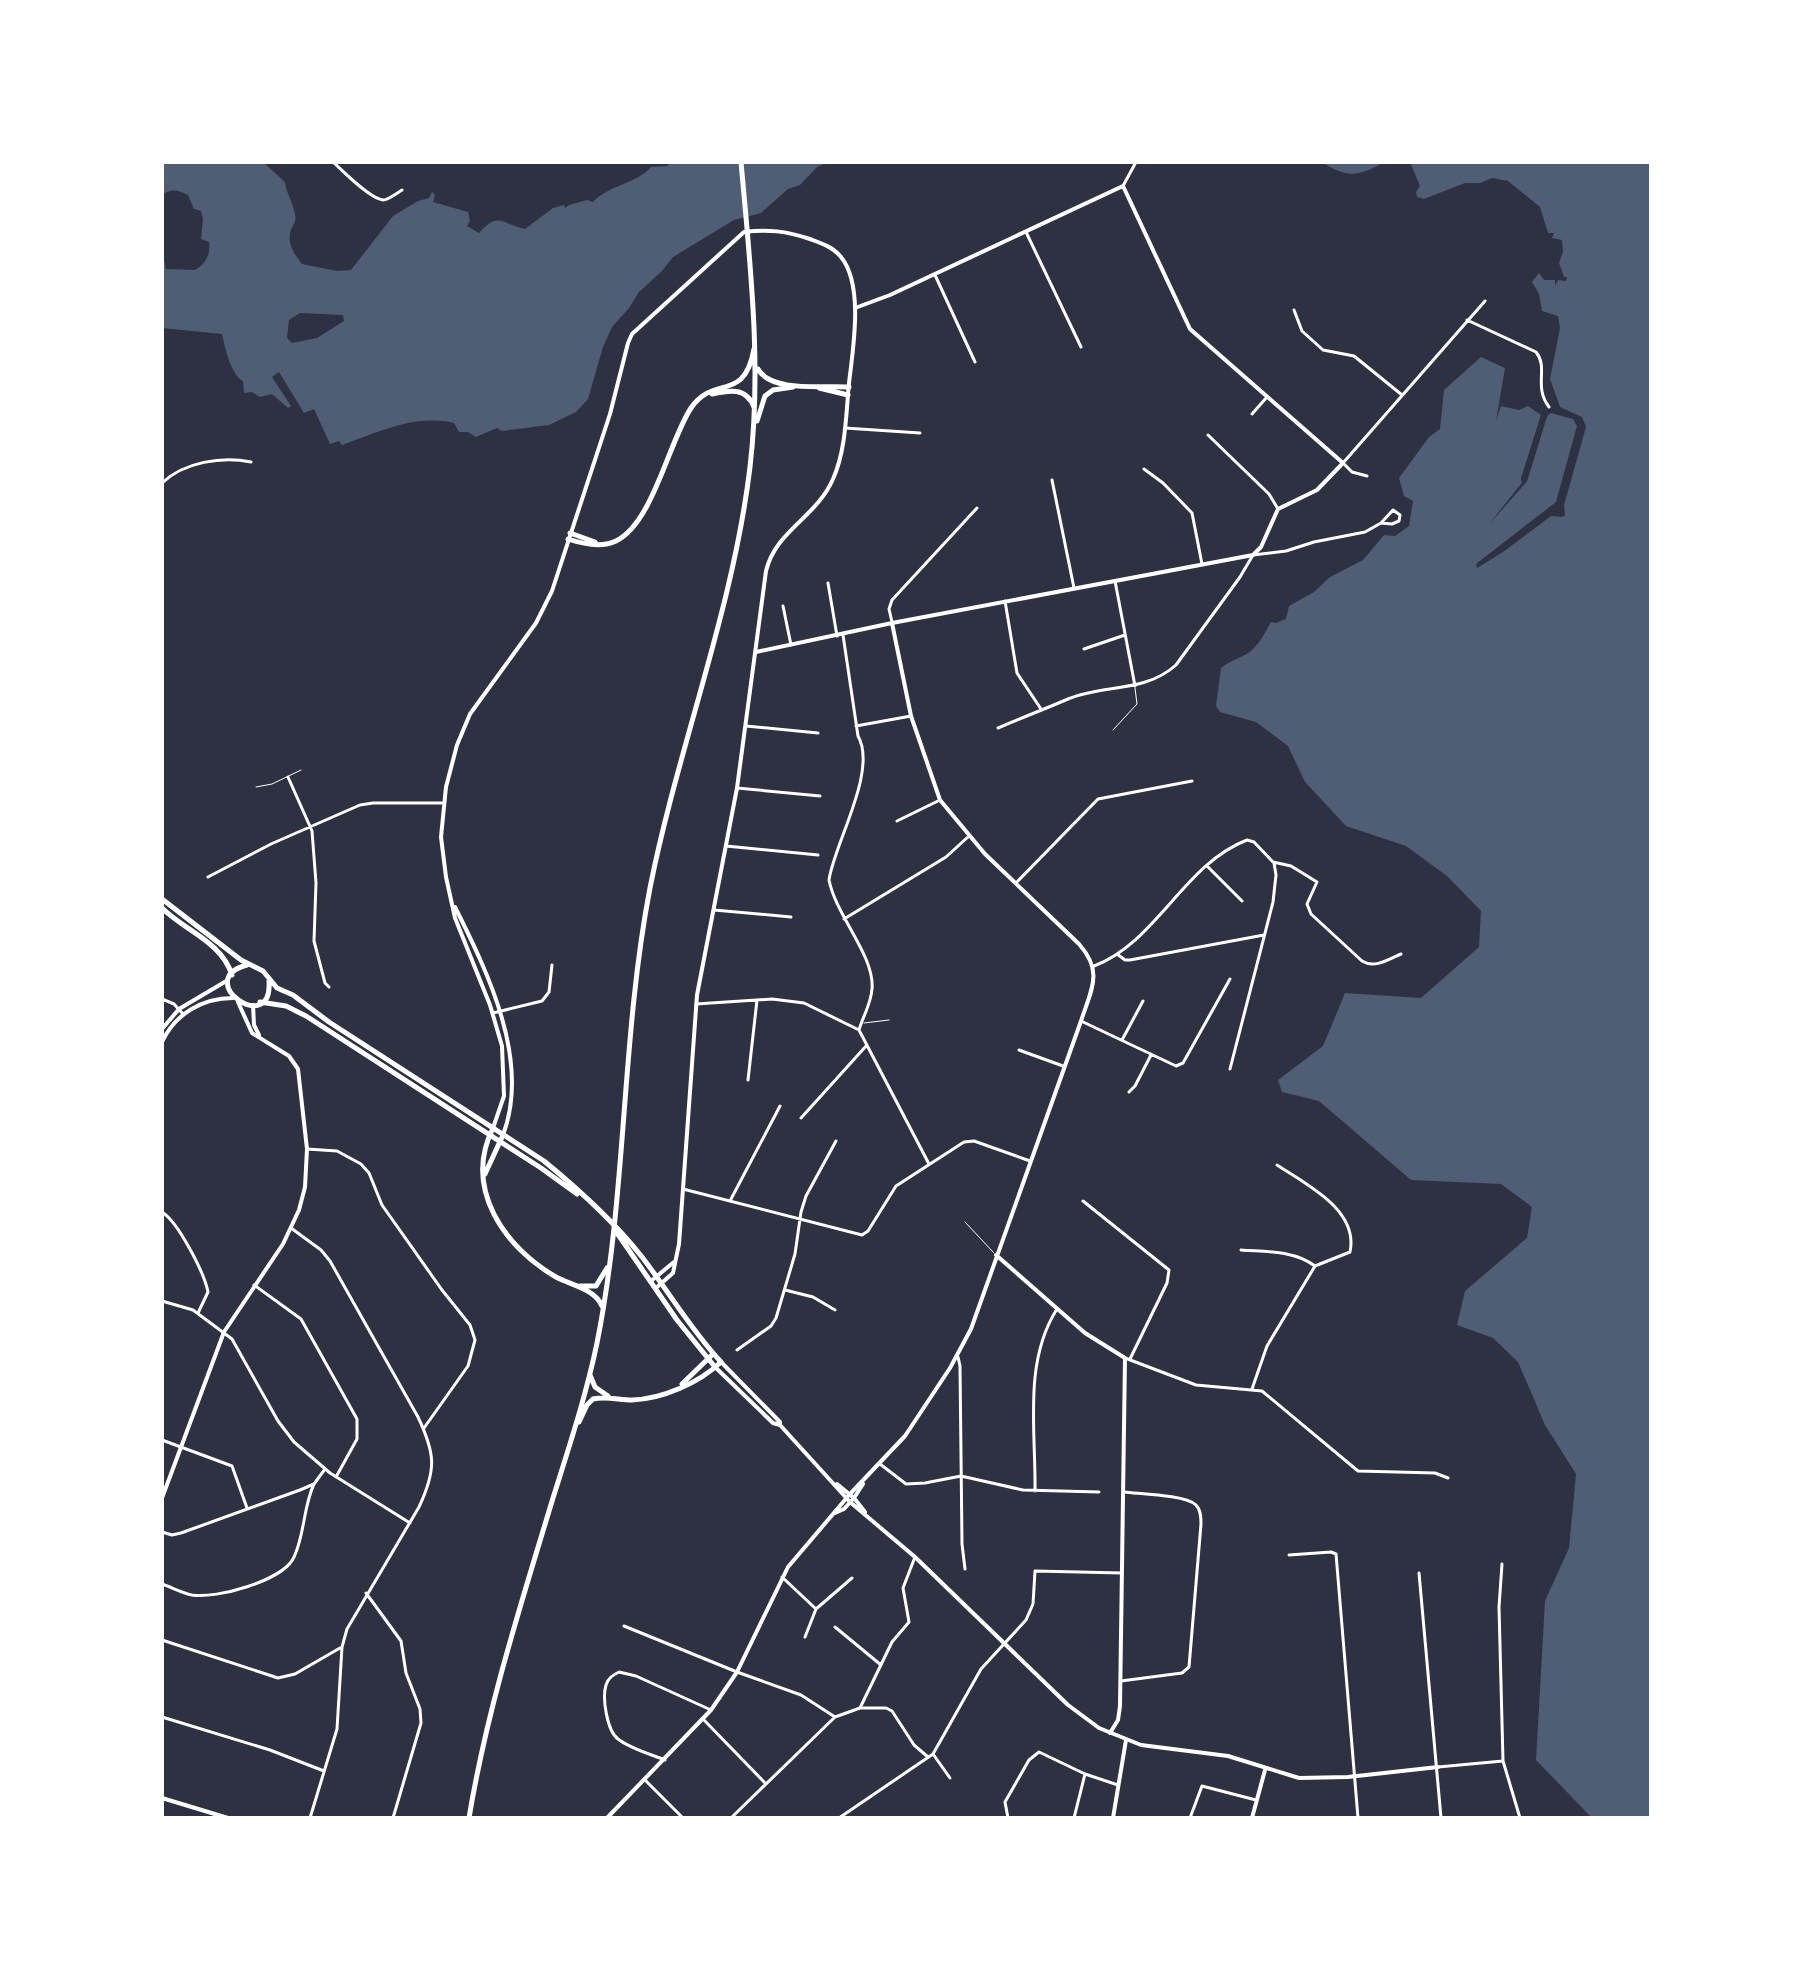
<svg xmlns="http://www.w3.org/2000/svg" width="1813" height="1980" viewBox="0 0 1813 1980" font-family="Cabin,sans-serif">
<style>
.water{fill:#4f5d75;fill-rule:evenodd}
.pier{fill:#2d3142}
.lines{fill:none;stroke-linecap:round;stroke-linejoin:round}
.service{stroke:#fff;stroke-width:1}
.minor{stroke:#fff;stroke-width:3}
.tertiary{stroke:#fff;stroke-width:4}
.secondary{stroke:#fff;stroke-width:4}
.primary{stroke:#fff;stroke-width:5}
.trunk{stroke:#fff;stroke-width:5}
</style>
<rect width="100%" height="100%" fill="#2d3142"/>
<path class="water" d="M 162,162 L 263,162 L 285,182 C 286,193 293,202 295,214 C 297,223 292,225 290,233 C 288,246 295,255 302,264 L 337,271 L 351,270 L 393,216 L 418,201 L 429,198 L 432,192 L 435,195 L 433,202 L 468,212 L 470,221 L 467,226 L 479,233 C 499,210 503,225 525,229 L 553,208 L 564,205 L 565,208 L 569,205 L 587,200 L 593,202 C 607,186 638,183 651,167 L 667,166 L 671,162 L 828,162 L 817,167 L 800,185 L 788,189 L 761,213 L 734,220 L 673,257 L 662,271 L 639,292 L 629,308 L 612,327 L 603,347 L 588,399 L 576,412 L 549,425 L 502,431 L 497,428 L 476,437 L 468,432 L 459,432 L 454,423 C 415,414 379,432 342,445 L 339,441 L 330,444 L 314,409 L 304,413 L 279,372 L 272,377 L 291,406 L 288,408 L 272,394 L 260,397 L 252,392 L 244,393 L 243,381 C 231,375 225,348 222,334 L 162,328 L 162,251 L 166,269 L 195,270 C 206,264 211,253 209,242 L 201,239 L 203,219 L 201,211 L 194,209 L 188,195 C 178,190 172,188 162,195 ZM 300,313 L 343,315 L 344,321 L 317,338 L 292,343 L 287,338 L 289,320 Z
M 1322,162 L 1384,162 C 1359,177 1346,178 1322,162 Z
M 1410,162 L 1651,162 L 1651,1818 L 1592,1818 L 1536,1760 L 1545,1601 L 1569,1548 L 1576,1474 L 1545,1425 L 1518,1362 L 1493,1338 L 1457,1325 L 1465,1291 L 1527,1238 L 1532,1207 L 1501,1184 L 1411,1180 L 1319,1101 L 1282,1092 L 1278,1080 L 1323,1046 L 1345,993 L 1421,998 L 1479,947 L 1481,911 L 1447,876 L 1406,846 L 1346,826 L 1305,782 L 1288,746 L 1256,722 L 1220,712 L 1216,706 L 1221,668 C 1230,660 1242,658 1251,651 C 1261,642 1265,632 1271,622 L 1276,623 L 1286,619 L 1289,606 L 1314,592 L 1330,577 L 1363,560 L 1384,535 L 1395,536 L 1409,526 L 1413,501 L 1404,496 L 1399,478 L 1429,437 L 1440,429 L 1444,390 L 1481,357 L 1505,368 L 1496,421 L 1501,406 L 1519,410 L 1528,406 L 1541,415 L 1521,479 L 1522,483 L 1490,523 L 1527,481 L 1547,416 L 1551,413 L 1573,419 L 1577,426 L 1556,502 L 1476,564 L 1477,568 L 1503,552 L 1551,516 L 1562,517 L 1565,515 L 1564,505 L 1586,427 L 1582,417 L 1560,407 L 1550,379 L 1560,328 L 1558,316 L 1542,311 L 1539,294 L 1532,282 L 1539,273 L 1544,280 L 1555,280 L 1555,286 L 1558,280 L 1566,281 L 1567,277 L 1564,277 L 1559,263 L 1563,252 L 1562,240 L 1552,238 L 1554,233 L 1548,233 L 1540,207 L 1508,181 L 1492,178 L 1480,183 L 1465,183 L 1424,199 L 1417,197 L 1416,192 L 1420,186 Z"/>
<path class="pier" d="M 1541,415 L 1547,416 L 1527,481 L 1490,523 L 1522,483 L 1521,479 Z"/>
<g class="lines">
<path class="service" d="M 1113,730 L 1137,704 L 1135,688
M 256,787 L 272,784 L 301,770
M 864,1023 L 889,1020
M 965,1222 L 994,1253"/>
<path class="minor" d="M 333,162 C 343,171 370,199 383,200 C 388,200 397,193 402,190
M 555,162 L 560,162
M 1123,186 L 1136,162
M 1026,232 L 1081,347
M 935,275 L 975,362
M 1294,310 L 1302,331 L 1323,350 L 1354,356 L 1402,395
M 1467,320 L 1536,352 C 1549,368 1533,386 1549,407
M 1252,414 L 1267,397
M 845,428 L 920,433
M 1208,435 L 1269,494 L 1278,509
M 1144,469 L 1163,483 L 1192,513 L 1202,564
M 1367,476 L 1352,472 L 1343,463 L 1485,301
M 1052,480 L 1074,588
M 162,483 C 184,462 222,456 251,462
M 1115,581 L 1135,686
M 828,583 L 837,636
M 1005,601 L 1017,673 L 1041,709
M 783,606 L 791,645
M 892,622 L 889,609 L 892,600 L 977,508
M 843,635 L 858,736 C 878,771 834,844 829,880 C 836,916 875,956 872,989 C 871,1004 863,1016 859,1030 L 929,1164
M 1084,649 L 1125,635
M 746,726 L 818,733
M 856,726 L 911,716
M 998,728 C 1021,718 1045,709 1068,699 C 1104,684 1145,693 1176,665 L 1240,577 L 1253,555 L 1286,551 L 1314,542 L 1365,532 L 1381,523 L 1393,510 L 1400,515 L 1399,521 L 1392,524 L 1381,523
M 288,777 L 312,831 L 316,883 L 314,941 L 325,983 L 329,987
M 737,788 L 820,796
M 897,821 L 940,800
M 726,846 L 818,855
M 1207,866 L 1242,901
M 208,877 L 271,844 L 360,805 L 373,803 L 443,803
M 1016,883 L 1098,799 L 1192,781
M 714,910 L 791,917
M 844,919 L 946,857 L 969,836
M 1117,954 L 1125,960 L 1130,960 L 1264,935
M 1094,966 C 1157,942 1184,864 1247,840 L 1254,842 L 1273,862 L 1291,866 L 1317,882 L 1307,904 L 1311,914 L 1362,961 C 1375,969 1389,959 1401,954
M 162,999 L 174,1004 L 183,1014
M 696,1004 L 772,999 L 804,1003 L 857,1029
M 493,1013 L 542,1001 L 549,992 L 552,965
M 1081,1021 L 1176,1066 L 1183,1063 L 1230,979
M 1122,1040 L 1143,1001
M 1019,1050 L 1063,1066
M 1230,1069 L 1273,902 L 1276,875 L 1274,863
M 748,1080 L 757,1000
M 1129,1092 L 1135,1086 L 1151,1055
M 801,1118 L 867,1045
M 307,1149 L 337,1151 L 361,1164 L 369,1173 L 382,1205 L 442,1290 L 470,1325 L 475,1340 L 468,1366 L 424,1428
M 683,1189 L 862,1235 L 868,1231 L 896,1186 L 964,1142 L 974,1141 L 1030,1161
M 730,1201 L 780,1106
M 1083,1201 L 1169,1270 L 1167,1283 L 1130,1359
M 162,1212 C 178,1222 204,1272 208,1292 L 198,1313
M 291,1228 L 321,1250 L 330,1261 L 418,1417 C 435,1453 437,1469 419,1507 L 347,1629 L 342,1647 L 337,1729 L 310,1818
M 1241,1250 C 1266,1252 1294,1250 1315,1266
M 254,1285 L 301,1319 L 357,1419 L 357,1439 L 336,1477
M 785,1290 L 813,1297 L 835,1310
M 162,1301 L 193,1310 L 232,1339 L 278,1421 L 294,1442 L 330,1473 L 410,1523
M 737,1350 L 771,1326 L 776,1318 L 795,1254 L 801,1212 L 806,1196 L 836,1141
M 958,1357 L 960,1366 L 962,1544 L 965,1569
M 1125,1358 L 1196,1385 L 1262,1391 L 1358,1471 L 1435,1473 L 1448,1478
M 1252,1389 L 1267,1346 L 1315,1266 L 1350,1252 C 1359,1210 1307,1185 1277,1165
M 162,1440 L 232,1466 L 247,1508
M 880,1464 L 906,1484 L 925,1483 L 961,1476 L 1023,1490 L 1099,1492
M 1035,1491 C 1036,1431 1023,1362 1057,1309
M 162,1532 L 172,1535 L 181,1533 L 300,1490 L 314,1484 L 325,1469
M 1289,1555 L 1331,1552 L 1336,1554 L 1358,1818
M 1502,1564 L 1499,1607 L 1503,1761 L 1520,1818
M 1419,1573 L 1441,1818
M 782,1577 L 816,1609
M 162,1584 C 171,1587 182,1593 192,1595 C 216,1599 283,1581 294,1557 C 305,1534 303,1507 314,1484
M 366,1593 L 401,1641 L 406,1673 L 420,1709 L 421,1723 L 393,1818
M 624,1626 L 737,1672 L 801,1695 L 835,1717
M 835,1627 L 881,1665
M 805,1637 L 816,1609 L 852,1578
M 162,1640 L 278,1678 L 295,1674 L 340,1648
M 1121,1681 L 1182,1673 L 1189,1667 L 1201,1524 C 1201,1518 1201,1510 1196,1505 C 1186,1495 1140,1494 1124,1492
M 860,1708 L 892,1642 L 909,1622 L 903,1588 L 915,1557
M 162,1717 L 270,1750 L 324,1771
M 703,1719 L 766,1784
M 933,1754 L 950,1778
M 665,1760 C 650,1754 631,1749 618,1739 C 607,1731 602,1698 606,1685 C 608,1678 613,1675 619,1672 L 636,1676 L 711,1710
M 1438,1767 L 1503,1761
M 645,1780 L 683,1818
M 731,1818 L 835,1717 L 860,1708 L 886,1708 L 892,1711 L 914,1745 L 928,1757
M 839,1818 L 933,1754 L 981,1669 L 1026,1620 L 1033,1604 L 1035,1571 L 1122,1573
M 1008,1818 L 1005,1802 L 1029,1760 L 1039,1752 L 1085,1774 L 1118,1785
M 1074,1818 L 1085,1774
M 1190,1818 L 1202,1786 L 1256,1800"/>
<path class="tertiary" d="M 756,652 L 892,623 L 1253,555 L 1261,547 L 1278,509 L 1317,490 L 1343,463 L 1190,329 L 1123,186 L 890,295 L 855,308
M 253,1005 L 254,1025 L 259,1035
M 996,1255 L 1085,1333 L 1125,1358 L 1120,1706 L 1118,1720 L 1110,1733
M 863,1484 L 854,1498 L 865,1512
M 850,1494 L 905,1436 L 950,1368 L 971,1329 L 1081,1021 C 1091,990 1104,972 1079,944 L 985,854 L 940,800 L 911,716 L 892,623
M 162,1498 L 224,1332 L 283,1244 L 299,1210 L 305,1187 L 307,1149 L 298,1069 L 289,1056 L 252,1033 L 238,1002
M 850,1502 L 915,1557 L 1068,1705 L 1099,1728 L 1141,1745 L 1228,1756 L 1299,1778 L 1348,1777 L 1438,1767
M 162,1798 L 228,1818
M 1113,1818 L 1126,1740
M 1252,1818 L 1265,1770"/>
<path class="secondary" d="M 455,907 C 488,973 531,1061 503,1135
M 162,1029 L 179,1009 L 228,980
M 162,1042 C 175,1014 202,998 233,998
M 493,1128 L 504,1096 L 502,1046 L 490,1005 L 455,918 L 446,877 L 441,837 L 446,787 L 457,745 L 470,714 L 536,623 L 552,591 L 610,414 L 628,343 L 632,334 L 744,232 C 768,229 786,231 810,239 C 821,243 833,247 841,257 C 864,285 853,349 849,383 C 846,414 846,450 833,479 C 816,518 776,530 766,571 L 737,788 L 697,995 L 679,1244 L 673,1273 L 656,1288
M 651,1281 L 674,1262
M 721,1362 L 780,1422 L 780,1425 L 850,1502
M 715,1367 L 773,1423 L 780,1425
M 835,1513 L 844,1509 L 854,1498 L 837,1484
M 607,1818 L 711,1710 L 737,1672 L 788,1567 L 850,1494"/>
<path class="primary" d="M 162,899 L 241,960 L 263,971 L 277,988 L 293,995 L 329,1022 L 544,1161 C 577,1188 616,1224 642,1257 C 669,1292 691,1330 721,1362
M 162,908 C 185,931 221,941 232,975
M 247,965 C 191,980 273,1038 269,981
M 260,1002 L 286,1006 L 306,1016 L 541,1168 L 577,1194
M 617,1233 L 677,1320 L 715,1367"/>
<path class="trunk" d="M 758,369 C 771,393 825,385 849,387
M 819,388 L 848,395
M 712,394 C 730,390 746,387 754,407
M 757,421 L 765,396 L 773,390 L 793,387
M 570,533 L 595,542
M 568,539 C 583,544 601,548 616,541 C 653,523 669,441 691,408 C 714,374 744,404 754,349
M 493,1128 C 463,1188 504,1247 556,1277 C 571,1285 595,1289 602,1306
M 485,1174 L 503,1135
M 580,1286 L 596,1286 L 607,1268
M 590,1375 L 595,1387 L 608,1396
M 682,1384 L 713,1354
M 579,1422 L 587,1405 L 593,1399 C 606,1396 619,1400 632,1400 C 662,1399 699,1383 721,1362
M 469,1818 C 487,1709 521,1604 553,1498 C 569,1447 586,1396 597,1343 C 627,1193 621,1038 650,888 C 678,747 733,610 750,467 C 762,365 750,263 741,162"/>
</g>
<rect width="1813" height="1980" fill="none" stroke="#ffffff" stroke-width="328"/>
</svg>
